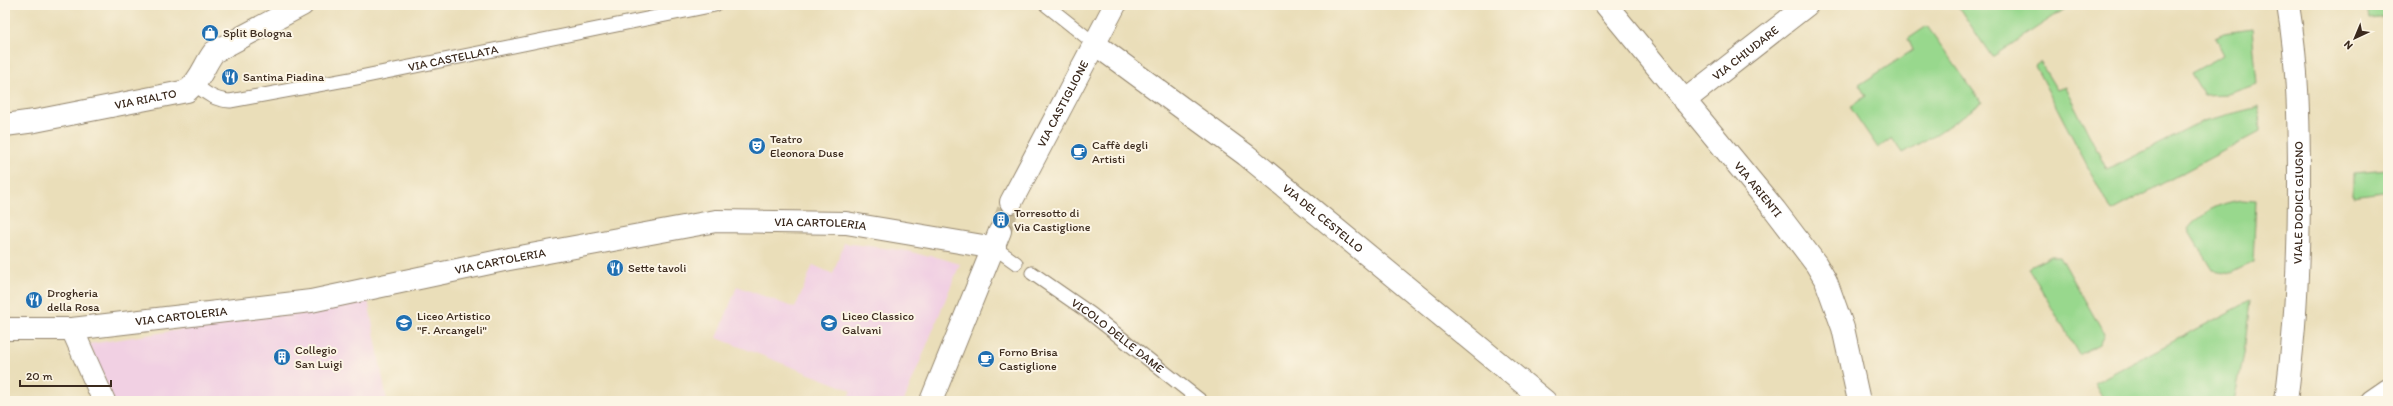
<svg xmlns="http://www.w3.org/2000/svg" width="2393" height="406" viewBox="0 0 2393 406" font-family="Itim,sans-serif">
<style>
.built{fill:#f1d0e3}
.green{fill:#98d88d;stroke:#6a8156}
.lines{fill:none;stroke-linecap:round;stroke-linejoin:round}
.minor-tunnel{stroke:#c7ba9a;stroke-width:22;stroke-dasharray:22 11;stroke-linecap:butt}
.service-casing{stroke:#92846c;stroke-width:15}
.minor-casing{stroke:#92846c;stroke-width:24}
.tertiary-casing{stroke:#92846c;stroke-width:24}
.service{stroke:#fff;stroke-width:13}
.minor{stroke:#fff;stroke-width:22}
.tertiary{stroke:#fff;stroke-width:22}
.labels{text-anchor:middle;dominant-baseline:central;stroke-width:4;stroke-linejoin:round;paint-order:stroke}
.poi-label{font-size:12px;fill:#3b2a1e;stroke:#fcf5e5;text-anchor:start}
.street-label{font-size:12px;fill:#3b2a1e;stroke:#fcf5e5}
</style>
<rect width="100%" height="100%" fill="#fcf5e5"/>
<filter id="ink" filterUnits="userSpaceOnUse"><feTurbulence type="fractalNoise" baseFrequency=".025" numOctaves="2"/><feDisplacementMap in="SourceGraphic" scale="8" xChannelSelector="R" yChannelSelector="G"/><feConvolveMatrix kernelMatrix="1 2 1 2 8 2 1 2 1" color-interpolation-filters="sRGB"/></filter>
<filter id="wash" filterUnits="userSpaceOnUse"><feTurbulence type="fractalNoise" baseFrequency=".012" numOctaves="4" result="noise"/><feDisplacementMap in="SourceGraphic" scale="16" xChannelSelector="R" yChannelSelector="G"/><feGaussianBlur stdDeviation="0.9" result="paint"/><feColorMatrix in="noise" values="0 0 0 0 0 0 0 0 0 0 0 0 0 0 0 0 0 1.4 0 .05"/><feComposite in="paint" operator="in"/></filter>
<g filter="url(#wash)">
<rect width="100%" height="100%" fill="#eadeb9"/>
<path class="built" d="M 844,243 L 908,251 L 929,257 L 930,255 L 960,264 L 904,401 L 847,401 L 851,390 L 717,338 L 737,286 L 795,308 L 813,265 L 833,274 Z
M 368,300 L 387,401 L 114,401 L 89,344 Z"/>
<path class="green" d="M 1957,5 L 2071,5 L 1992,57 Z
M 2367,5 L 2388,5 L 2388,17 L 2369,19 Z
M 1927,26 L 1982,103 L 1938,133 L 1902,153 L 1892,138 L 1878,148 L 1850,107 L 1866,96 L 1859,85 L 1913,50 L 1908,39 Z
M 2252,29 L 2257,84 L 2228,94 L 2204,95 L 2191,73 L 2224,55 L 2215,37 L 2224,33 Z
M 2040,62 L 2057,90 L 2065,87 L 2107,170 L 2204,121 L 2258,107 L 2259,132 L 2111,211 L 2035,66 Z
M 2388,170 L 2388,189 L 2382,193 L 2353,197 L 2353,173 Z
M 2241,200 L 2256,201 L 2253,262 L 2231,273 L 2213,270 L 2188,229 C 2201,212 2219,203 2241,200 Z
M 2051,256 L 2060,256 L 2104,334 L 2099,344 L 2079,355 L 2029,268 Z
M 2250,301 L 2244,354 L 2234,401 L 2104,401 L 2094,383 Z"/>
</g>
<g filter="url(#ink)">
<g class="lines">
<path class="minor-tunnel" d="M 1000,231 L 1011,202"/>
<g class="service-casing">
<g id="service">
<path d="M 1046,5 L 1095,44"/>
<path id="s1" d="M 195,84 C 206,94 215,100 230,101 L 356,78 L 715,5"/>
<path d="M 995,248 L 1016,263"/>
<path id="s2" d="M 1032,273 L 1091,314 L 1201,401"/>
</g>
</g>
<g class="minor-casing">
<g id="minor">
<path id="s3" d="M 1606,5 L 1775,210 L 1816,264 L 1826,281 L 1843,328 L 1859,401"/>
<path id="s4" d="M 1095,44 L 1246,155 L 1545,401"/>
<path id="s5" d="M 1684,101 L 1807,5"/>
<path id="s6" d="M 5,125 L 35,121 L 187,91 C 201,80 204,65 214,52 L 302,5"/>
<path id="s7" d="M 1011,202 L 1115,5"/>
<path id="s8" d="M 5,329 L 72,329 L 311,301 L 504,260 L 716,221 L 846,223 L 995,248"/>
<path d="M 72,329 L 104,401"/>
<path d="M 931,401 L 1000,231"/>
<path d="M 2372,401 L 2388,390"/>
</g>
</g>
<g class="tertiary-casing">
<g id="tertiary">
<path id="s9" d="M 2286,401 C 2296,329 2299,256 2299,183 C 2299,124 2298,64 2288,5"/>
</g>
</g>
<use href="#service" class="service"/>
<use href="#minor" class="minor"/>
<use href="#tertiary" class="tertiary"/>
</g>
</g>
<defs>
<g id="shop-disc" transform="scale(0.9)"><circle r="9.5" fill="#1f6fb2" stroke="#fcf5e5"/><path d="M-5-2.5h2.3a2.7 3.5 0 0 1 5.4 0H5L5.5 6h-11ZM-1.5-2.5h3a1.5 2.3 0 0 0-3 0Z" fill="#fff"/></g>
<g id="restaurant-disc" transform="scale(0.9)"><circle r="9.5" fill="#1f6fb2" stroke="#fcf5e5"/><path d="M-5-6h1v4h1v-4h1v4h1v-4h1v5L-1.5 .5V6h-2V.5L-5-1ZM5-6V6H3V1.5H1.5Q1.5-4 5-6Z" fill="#fff"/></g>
<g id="theatre-disc" transform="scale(0.9)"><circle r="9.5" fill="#1f6fb2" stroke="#fcf5e5"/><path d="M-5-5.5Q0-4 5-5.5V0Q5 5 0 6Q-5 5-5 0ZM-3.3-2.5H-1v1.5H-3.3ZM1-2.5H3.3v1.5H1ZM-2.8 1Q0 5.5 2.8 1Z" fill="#fff"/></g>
<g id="cafe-disc" transform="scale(0.9)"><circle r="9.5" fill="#1f6fb2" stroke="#fcf5e5"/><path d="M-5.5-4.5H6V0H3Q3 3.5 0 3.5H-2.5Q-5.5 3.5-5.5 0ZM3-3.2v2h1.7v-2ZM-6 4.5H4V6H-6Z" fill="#fff"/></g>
<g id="building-disc" transform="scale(0.9)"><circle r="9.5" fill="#1f6fb2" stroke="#fcf5e5"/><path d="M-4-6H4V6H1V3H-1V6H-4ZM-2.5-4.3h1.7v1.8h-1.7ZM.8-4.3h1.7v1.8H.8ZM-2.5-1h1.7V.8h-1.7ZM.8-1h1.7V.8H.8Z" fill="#fff"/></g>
<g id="school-disc" transform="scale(0.9)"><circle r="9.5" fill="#1f6fb2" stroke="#fcf5e5"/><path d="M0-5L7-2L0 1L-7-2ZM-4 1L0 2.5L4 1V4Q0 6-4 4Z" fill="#fff"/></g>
</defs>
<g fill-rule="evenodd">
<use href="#shop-disc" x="210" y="33"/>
<use href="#restaurant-disc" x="230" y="77"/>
<use href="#theatre-disc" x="757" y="146"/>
<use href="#cafe-disc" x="1079" y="152"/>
<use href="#building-disc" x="1001" y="220"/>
<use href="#restaurant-disc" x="615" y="268"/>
<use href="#restaurant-disc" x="34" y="300"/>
<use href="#school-disc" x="404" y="323"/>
<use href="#school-disc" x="829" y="323"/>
<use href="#building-disc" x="282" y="357"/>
<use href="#cafe-disc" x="986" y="359"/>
</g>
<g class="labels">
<g class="poi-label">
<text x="223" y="33">Split Bologna</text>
<text x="243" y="77">Santina Piadina</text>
<text x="770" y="139">Teatro<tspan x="770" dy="14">Eleonora Duse</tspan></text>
<text x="1092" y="145">Caffè degli<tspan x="1092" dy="14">Artisti</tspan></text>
<text x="1014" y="213">Torresotto di<tspan x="1014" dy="14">Via Castiglione</tspan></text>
<text x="628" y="268">Sette tavoli</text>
<text x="47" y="293">Drogheria<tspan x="47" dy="14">della Rosa</tspan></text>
<text x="417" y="316">Liceo Artistico<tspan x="417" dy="14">"F. Arcangeli"</tspan></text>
<text x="842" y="316">Liceo Classico<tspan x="842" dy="14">Galvani</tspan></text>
<text x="295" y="350">Collegio<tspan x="295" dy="14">San Luigi</tspan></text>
<text x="999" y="352">Forno Brisa<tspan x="999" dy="14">Castiglione</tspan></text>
</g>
<g class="street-label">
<text stroke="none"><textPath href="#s5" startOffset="78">VIA CHIUDARE</textPath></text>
<text stroke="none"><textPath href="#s1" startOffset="267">VIA CASTELLATA</textPath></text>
<text stroke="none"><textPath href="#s6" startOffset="143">VIA RIALTO</textPath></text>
<text stroke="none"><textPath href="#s7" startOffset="111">VIA CASTIGLIONE</textPath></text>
<text stroke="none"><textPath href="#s3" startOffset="239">VIA ARIENTI</textPath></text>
<text stroke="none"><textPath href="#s9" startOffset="199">VIALE DODICI GIUGNO</textPath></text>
<text stroke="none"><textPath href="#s4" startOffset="287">VIA DEL CESTELLO</textPath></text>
<text stroke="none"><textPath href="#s8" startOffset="825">VIA CARTOLERIA</textPath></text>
<text stroke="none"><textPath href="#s8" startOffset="501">VIA CARTOLERIA</textPath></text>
<text stroke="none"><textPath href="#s8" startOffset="177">VIA CARTOLERIA</textPath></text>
<text stroke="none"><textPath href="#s2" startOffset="106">VICOLO DELLE DAME</textPath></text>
</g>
</g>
<rect width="2393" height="406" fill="none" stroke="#fcf5e5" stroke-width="20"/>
<g transform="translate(2355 38) rotate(224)" stroke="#fcf5e5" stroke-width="3" paint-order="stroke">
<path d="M0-3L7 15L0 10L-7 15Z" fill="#3b2a1e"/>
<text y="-6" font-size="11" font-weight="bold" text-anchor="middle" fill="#3b2a1e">N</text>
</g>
<path d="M20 380v6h91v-6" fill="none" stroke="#3b2a1e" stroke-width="2"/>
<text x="26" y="380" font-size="12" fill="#3b2a1e" stroke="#fcf5e5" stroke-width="3" paint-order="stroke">20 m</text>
</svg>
